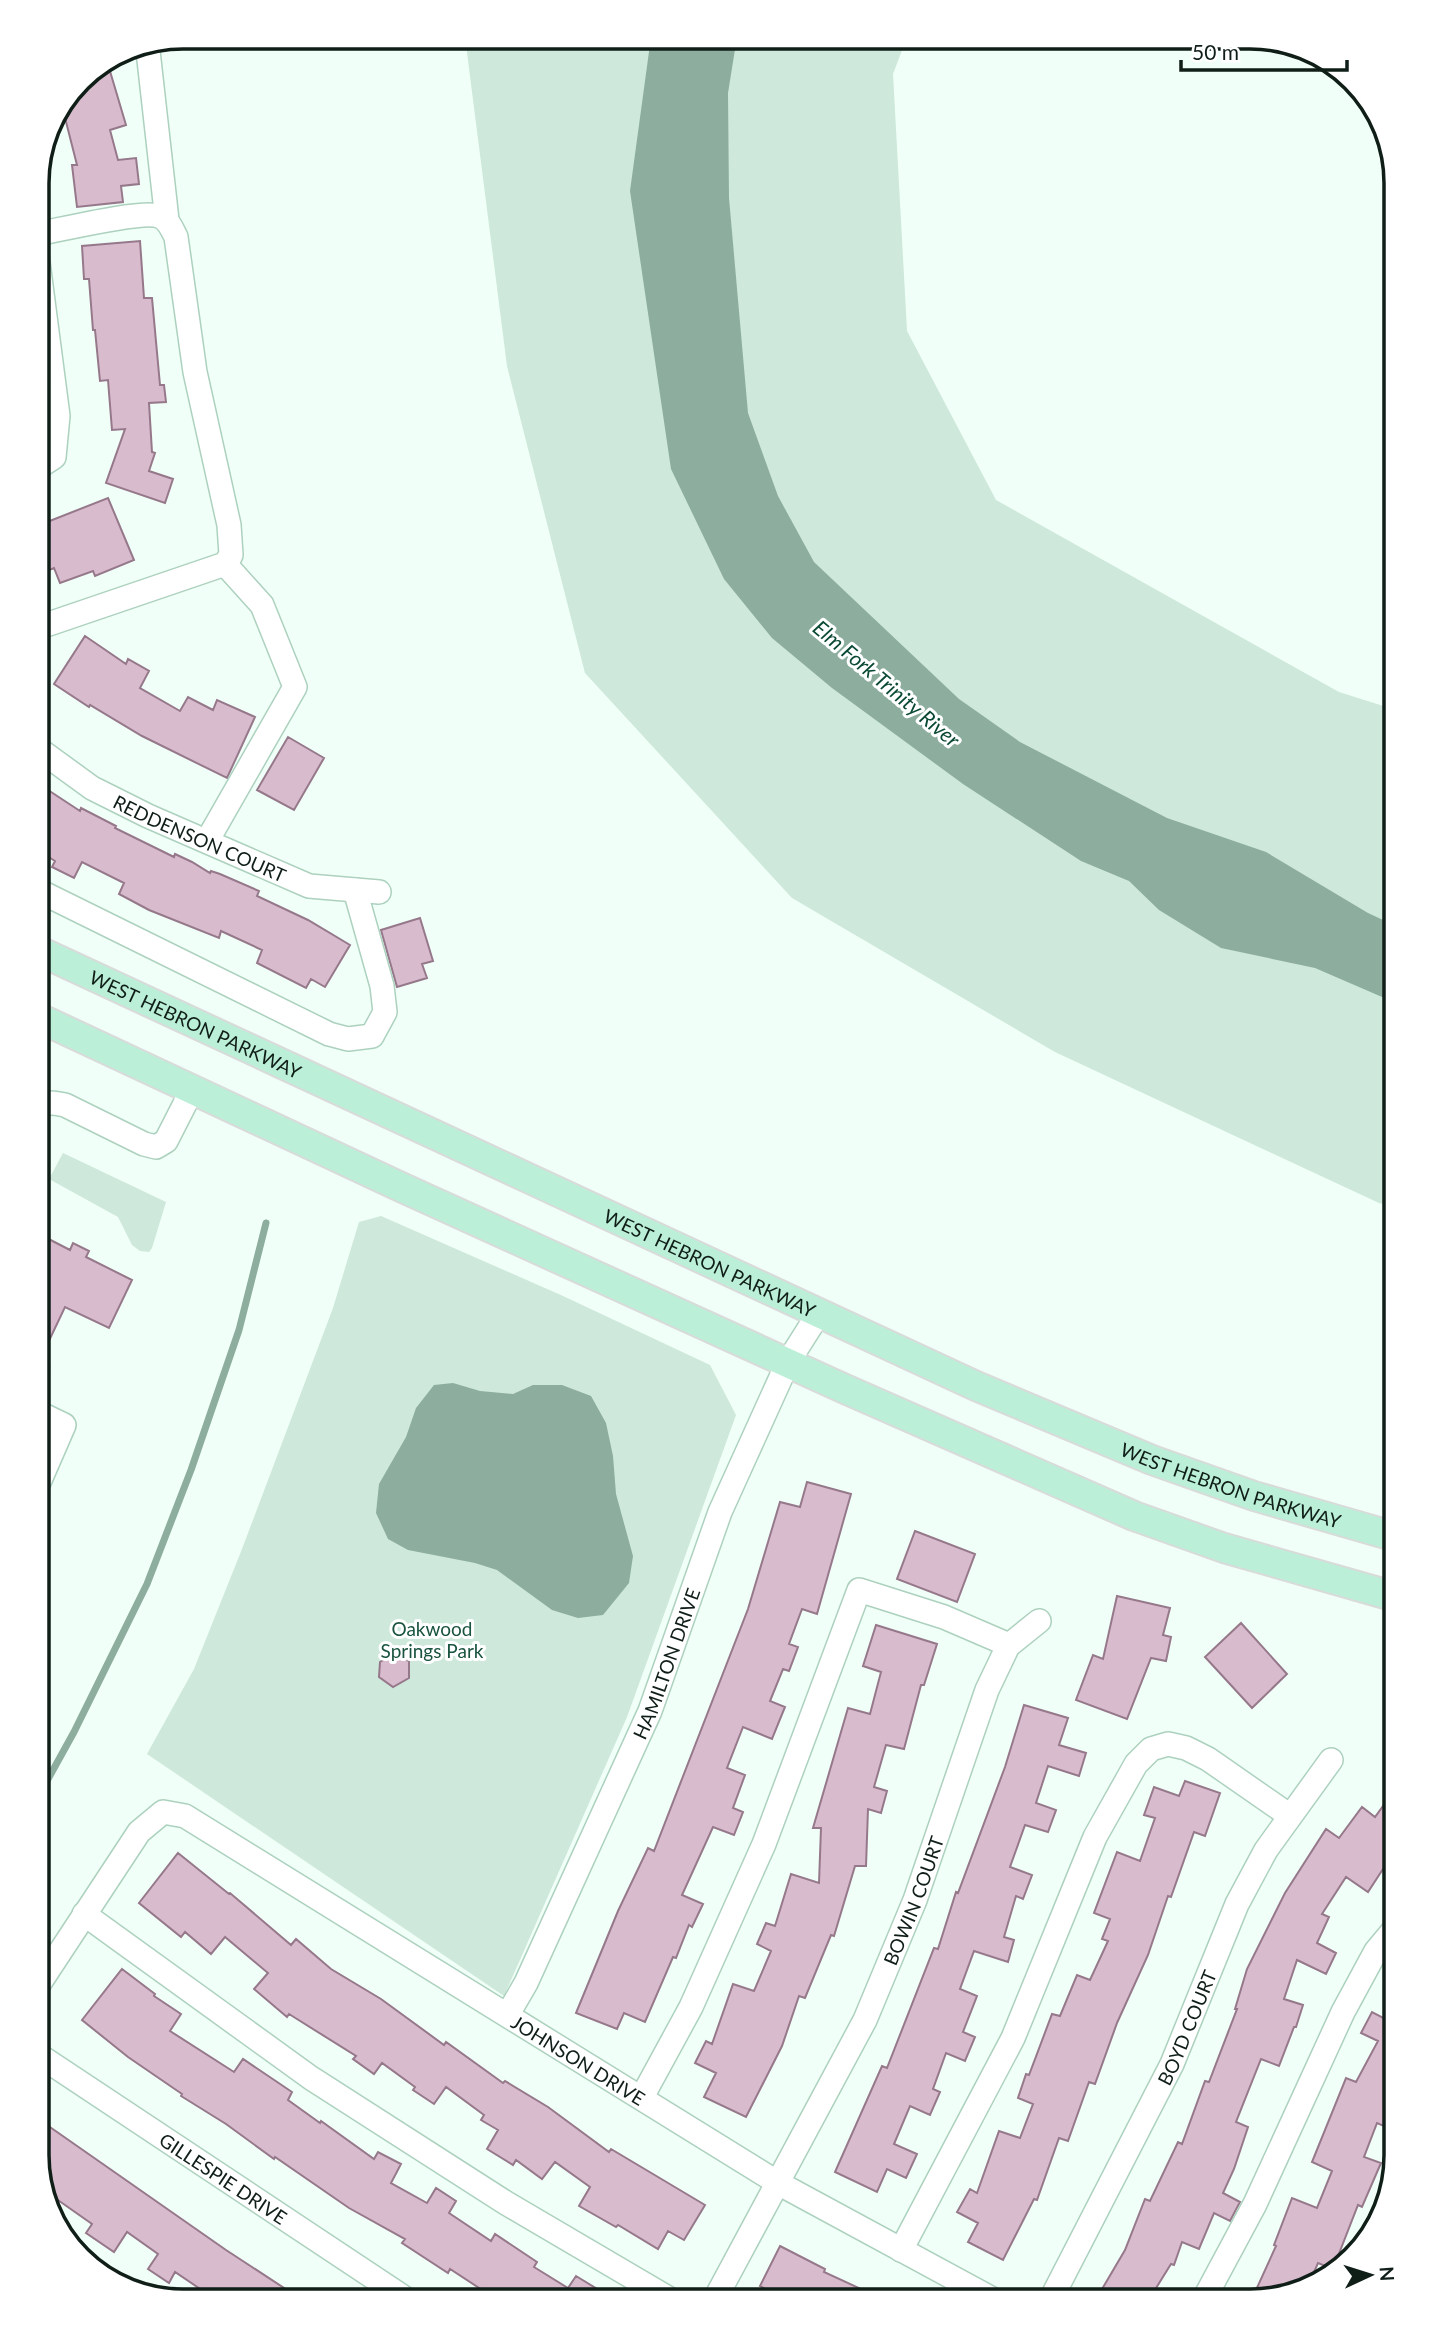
<svg xmlns="http://www.w3.org/2000/svg" width="1433" height="2338" viewBox="0 0 1433 2338" font-family="Lato,sans-serif">
<style>
.green{fill:#cee8db}
.water{fill:#8dad9e}
.lines{fill:none;stroke-linecap:round;stroke-linejoin:round}
.stream{stroke:#8dad9e;stroke-width:7}
.building{fill:#d9bbce;stroke:#96788b;stroke-width:2}
.minor-casing{stroke:#add1bf;stroke-width:26}
.major-casing{stroke:#d9dbda;stroke-width:32}
.minor{stroke:#fff;stroke-width:23}
.major{stroke:#bbefd8;stroke-width:28}
.labels{text-anchor:middle;dominant-baseline:central;stroke-width:6;stroke-linejoin:round;paint-order:stroke}
.street-label{font-size:19px;fill:#101e18;stroke:#fff}
.park-label{font-size:19px;fill:#19543e;stroke:#fff}
.water-label{font-size:21px;font-style:italic;fill:#0a4a34;stroke:#fff}
.rim{fill:none;stroke:#101e18;stroke-width:3.5}
</style>
<rect width="100%" height="100%" fill="#f0fff7"/>
<path class="green" d="M 465,37 L 907,37 L 893,74 L 907,331 L 996,500 L 1339,692 L 1396,710 L 1396,1207 L 1379,1203 L 1055,1052 L 792,898 L 585,673 L 507,366 Z
M 63,1153 L 166,1202 L 152,1248 L 149,1252 L 140,1251 L 132,1245 L 118,1217 L 49,1179 Z
M 381,1216 L 563,1296 L 710,1365 L 736,1415 L 627,1717 L 504,1996 L 147,1754 L 194,1669 L 242,1549 L 333,1308 L 359,1222 Z
M 37,1358 L 47,1362 L 51,1367 L 41,1398 L 37,1396 Z"/>
<path class="water" d="M 651,37 L 737,37 L 728,93 L 729,198 L 748,413 L 778,496 L 814,562 L 959,699 L 1020,742 L 1167,818 L 1266,852 L 1368,913 L 1396,926 L 1396,1003 L 1315,968 L 1221,948 L 1159,910 L 1129,881 L 1081,861 L 963,784 L 832,688 L 772,638 L 724,579 L 671,469 L 630,191 Z
M 453,1383 L 480,1391 L 513,1394 L 533,1385 L 562,1385 L 591,1396 L 606,1423 L 613,1456 L 616,1494 L 633,1556 L 629,1583 L 603,1615 L 578,1618 L 552,1610 L 497,1570 L 475,1563 L 408,1550 L 388,1539 L 376,1513 L 379,1484 L 406,1437 L 416,1408 L 434,1385 Z"/>
<g class="lines">
<path class="stream" d="M 37,1799 L 74,1732 L 147,1584 L 191,1470 L 239,1330 L 266,1223"/>
</g>
<path class="building" d="M 107,61 L 126,125 L 110,130 L 118,160 L 136,158 L 139,184 L 121,186 L 123,202 L 77,207 L 72,165 L 77,165 L 62,106 L 80,79 Z
M 140,241 L 144,298 L 152,298 L 160,385 L 164,385 L 166,402 L 149,403 L 152,452 L 155,453 L 149,471 L 173,479 L 165,503 L 106,483 L 125,429 L 112,430 L 108,380 L 100,381 L 95,330 L 93,330 L 89,279 L 84,279 L 82,246 Z
M 108,498 L 134,560 L 95,576 L 93,571 L 60,583 L 54,568 L 37,575 L 37,526 Z
M 85,636 L 126,664 L 128,659 L 149,671 L 140,688 L 180,711 L 188,697 L 213,710 L 217,700 L 255,717 L 227,778 L 142,736 L 90,705 L 89,707 L 54,684 Z
M 288,737 L 324,758 L 294,810 L 257,790 Z
M 45,788 L 80,811 L 81,808 L 116,826 L 115,828 L 174,857 L 175,854 L 192,862 L 210,873 L 211,871 L 220,874 L 259,891 L 257,896 L 308,920 L 350,945 L 325,987 L 311,979 L 306,988 L 257,963 L 262,950 L 221,931 L 219,938 L 149,910 L 119,894 L 124,883 L 82,862 L 74,878 L 52,867 L 55,861 L 37,850 L 37,800 Z
M 420,918 L 433,961 L 422,964 L 427,978 L 397,987 L 381,930 Z
M 37,1233 L 70,1250 L 73,1243 L 89,1251 L 86,1257 L 132,1280 L 109,1328 L 65,1307 L 37,1366 Z
M 807,1482 L 851,1494 L 817,1614 L 802,1609 L 789,1644 L 798,1647 L 789,1671 L 783,1669 L 770,1701 L 785,1707 L 772,1739 L 743,1727 L 727,1768 L 745,1775 L 733,1808 L 743,1812 L 734,1835 L 713,1827 L 682,1895 L 703,1904 L 692,1927 L 689,1925 L 676,1958 L 673,1957 L 645,2022 L 624,2013 L 617,2029 L 576,2013 L 618,1911 L 648,1848 L 654,1851 L 748,1609 L 780,1502 L 800,1507 Z
M 915,1531 L 975,1554 L 957,1602 L 897,1579 Z
M 1117,1596 L 1170,1608 L 1163,1635 L 1171,1637 L 1166,1661 L 1151,1658 L 1127,1719 L 1076,1700 L 1093,1655 L 1103,1659 Z
M 1241,1623 L 1287,1674 L 1252,1708 L 1205,1657 Z
M 876,1625 L 937,1644 L 924,1685 L 921,1685 L 904,1749 L 886,1745 L 874,1787 L 887,1791 L 881,1813 L 868,1809 L 866,1866 L 855,1866 L 834,1936 L 831,1935 L 805,1998 L 799,1996 L 782,2046 L 746,2117 L 704,2097 L 716,2073 L 695,2063 L 706,2041 L 712,2044 L 733,1984 L 754,1991 L 771,1951 L 757,1944 L 766,1923 L 775,1926 L 791,1874 L 819,1883 L 821,1828 L 813,1828 L 848,1708 L 870,1714 L 881,1672 L 863,1666 Z
M 394,1654 L 409,1661 L 409,1678 L 393,1687 L 379,1677 L 380,1662 Z
M 1024,1705 L 1068,1718 L 1059,1745 L 1086,1753 L 1079,1776 L 1048,1766 L 1036,1803 L 1056,1810 L 1048,1832 L 1025,1825 L 1010,1867 L 1032,1875 L 1023,1899 L 1016,1896 L 1004,1937 L 1014,1940 L 1008,1962 L 974,1951 L 960,1989 L 977,1996 L 963,2032 L 975,2037 L 965,2061 L 946,2053 L 933,2089 L 940,2092 L 930,2115 L 910,2106 L 894,2144 L 917,2154 L 906,2178 L 887,2169 L 877,2192 L 835,2172 L 882,2066 L 887,2068 L 934,1948 L 938,1949 L 956,1892 L 958,1893 L 1005,1767 Z
M 1185,1781 L 1220,1793 L 1205,1836 L 1194,1832 L 1171,1897 L 1168,1896 L 1148,1955 L 1117,2023 L 1095,2084 L 1089,2082 L 1068,2141 L 1059,2138 L 1037,2200 L 1034,2199 L 1003,2260 L 968,2242 L 978,2223 L 957,2212 L 970,2189 L 977,2193 L 999,2131 L 1020,2138 L 1033,2104 L 1018,2098 L 1026,2074 L 1029,2075 L 1052,2014 L 1060,2016 L 1077,1975 L 1090,1980 L 1108,1941 L 1102,1939 L 1110,1919 L 1094,1913 L 1117,1852 L 1140,1861 L 1155,1818 L 1144,1815 L 1154,1787 L 1179,1796 Z
M 1396,1788 L 1396,1849 L 1368,1892 L 1346,1877 L 1322,1914 L 1329,1917 L 1317,1943 L 1336,1953 L 1326,1974 L 1297,1960 L 1284,1999 L 1303,2005 L 1296,2027 L 1294,2027 L 1279,2066 L 1261,2059 L 1236,2122 L 1248,2127 L 1234,2169 L 1223,2193 L 1240,2202 L 1230,2221 L 1214,2213 L 1199,2249 L 1182,2242 L 1174,2265 L 1171,2264 L 1148,2301 L 1095,2301 L 1125,2250 L 1145,2199 L 1150,2201 L 1178,2142 L 1182,2144 L 1205,2081 L 1209,2082 L 1237,2009 L 1235,2009 L 1247,1969 L 1285,1893 L 1326,1829 L 1339,1838 L 1362,1807 L 1375,1817 Z
M 178,1853 L 229,1894 L 230,1893 L 291,1945 L 296,1939 L 331,1969 L 381,1999 L 444,2045 L 446,2042 L 503,2083 L 505,2081 L 548,2107 L 609,2152 L 611,2149 L 705,2205 L 684,2240 L 668,2231 L 658,2249 L 618,2225 L 616,2227 L 579,2206 L 590,2187 L 555,2162 L 542,2179 L 516,2160 L 513,2165 L 487,2149 L 498,2130 L 481,2120 L 484,2115 L 446,2087 L 434,2104 L 413,2090 L 415,2087 L 382,2063 L 374,2074 L 353,2059 L 356,2056 L 289,2014 L 287,2017 L 254,1989 L 268,1973 L 225,1937 L 211,1954 L 185,1932 L 181,1937 L 139,1903 Z
M 122,1969 L 155,1994 L 154,1996 L 181,2014 L 170,2031 L 234,2072 L 243,2059 L 292,2092 L 288,2100 L 320,2123 L 321,2121 L 374,2159 L 378,2152 L 401,2164 L 391,2183 L 427,2203 L 436,2188 L 456,2201 L 449,2213 L 491,2241 L 495,2234 L 537,2262 L 534,2267 L 568,2288 L 576,2276 L 617,2301 L 499,2301 L 450,2269 L 448,2273 L 402,2243 L 405,2239 L 349,2208 L 275,2157 L 274,2159 L 226,2124 L 181,2096 L 182,2094 L 128,2057 L 82,2020 Z
M 1396,2007 L 1396,2131 L 1377,2123 L 1364,2157 L 1381,2163 L 1362,2207 L 1358,2205 L 1333,2269 L 1318,2263 L 1307,2288 L 1251,2301 L 1276,2246 L 1274,2245 L 1292,2198 L 1317,2208 L 1332,2171 L 1312,2162 L 1346,2078 L 1356,2082 L 1378,2041 L 1361,2033 L 1372,2012 L 1389,2021 Z
M 37,2118 L 226,2250 L 304,2301 L 218,2301 L 175,2272 L 169,2283 L 148,2269 L 158,2254 L 127,2232 L 114,2252 L 86,2233 L 92,2224 L 45,2191 L 37,2155 Z
M 780,2246 L 825,2269 L 824,2272 L 887,2301 L 774,2301 L 777,2295 L 760,2286 Z"/>
<g class="lines">
<g class="minor-casing">
<g id="minor">
<path d="M 143,44 L 148,51 L 167,220"/>
<path d="M 37,468 L 54,457 L 58,416 L 37,255"/>
<path d="M 37,628 L 225,564 L 231,555 L 229,525 L 195,372 L 176,237 C 172,229 168,219 159,216 C 142,210 59,230 37,234"/>
<path id="s1" d="M 37,748 L 92,788 L 148,816 L 309,886 L 379,892"/>
<path d="M 207,841 L 295,687 L 262,605 L 225,564"/>
<path d="M 37,890 L 329,1034 L 348,1039 L 372,1036 L 385,1012 L 382,986 L 355,890"/>
<path d="M 37,1111 C 44,1100 54,1103 65,1105 L 144,1144 L 156,1147 L 166,1141 L 193,1088"/>
<path d="M 37,1487 L 64,1425 L 37,1412"/>
<path d="M 84,1914 L 311,2078 L 506,2203 L 673,2301"/>
<path id="s2" d="M 37,1987 L 139,1832 L 163,1812 L 185,1816 L 778,2183 L 996,2301"/>
<path id="s3" d="M 508,2014 L 526,1983 L 650,1711 L 720,1512 L 744,1459 L 788,1362 L 819,1313"/>
<path id="s4" d="M 37,2054 L 409,2301"/>
<path d="M 642,2097 L 691,2007 L 764,1844 L 859,1590 L 944,1617 L 1009,1645"/>
<path d="M 901,2250 L 1013,2038 L 1095,1837 L 1136,1764 L 1151,1749 L 1168,1744 L 1186,1748 L 1208,1759 L 1290,1816"/>
<path id="s5" d="M 714,2301 L 865,2020 L 915,1900 L 987,1690 L 1008,1646 L 1039,1621"/>
<path id="s6" d="M 1050,2301 L 1172,2064 L 1237,1904 L 1266,1850 L 1331,1760"/>
<path d="M 1203,2301 L 1255,2204 L 1343,2012 L 1376,1951 L 1396,1927"/>
</g>
</g>
<g class="major-casing">
<g id="major">
<path id="s7" d="M 37,950 L 976,1386 L 1152,1460 L 1254,1496 L 1396,1537"/>
<path d="M 37,1017 L 403,1188 L 845,1389 L 1134,1516 L 1224,1548 L 1396,1597"/>
</g>
</g>
<use href="#minor" class="minor"/>
<use href="#major" class="major"/>
</g>
<g class="labels">
<g class="street-label">
<text stroke="none"><textPath href="#s1" startOffset="187">REDDENSON COURT</textPath></text>
<text stroke="none"><textPath href="#s7" startOffset="175">WEST HEBRON PARKWAY</textPath></text>
<text stroke="none"><textPath href="#s7" startOffset="742">WEST HEBRON PARKWAY</textPath></text>
<text stroke="none"><textPath href="#s7" startOffset="1309">WEST HEBRON PARKWAY</textPath></text>
<text stroke="none"><textPath href="#s3" startOffset="385">HAMILTON DRIVE</textPath></text>
<text stroke="none"><textPath href="#s5" startOffset="448">BOWIN COURT</textPath></text>
<text stroke="none"><textPath href="#s6" startOffset="306">BOYD COURT</textPath></text>
<text stroke="none"><textPath href="#s2" startOffset="702">JOHNSON DRIVE</textPath></text>
<text stroke="none"><textPath href="#s4" startOffset="224">GILLESPIE DRIVE</textPath></text>
</g>
<g class="park-label">
<text x="432" y="1628">Oakwood<tspan x="432" dy="22">Springs Park</tspan></text>
</g>
<g class="water-label">
<text transform="translate(887 683) rotate(40)">Elm Fork Trinity River</text>
</g>
</g>
<path d="M0 0H1433V2338H0ZM183 49H1250A134 134 0 0 1 1384 183V2155A134 134 0 0 1 1250 2289H183A134 134 0 0 1 49 2155V183A134 134 0 0 1 183 49Z" fill="#fff" fill-rule="evenodd"/>
<path class="rim" d="M183 49H1250A134 134 0 0 1 1384 183V2155A134 134 0 0 1 1250 2289H183A134 134 0 0 1 49 2155V183A134 134 0 0 1 183 49Z"/>
<g transform="translate(1370 2275) rotate(86)" stroke="#ffffff" stroke-width="5" paint-order="stroke">
<path d="M0-5L12 26L0 18L-12 26Z" fill="#101e18"/>
<text y="-10" font-size="19" font-weight="bold" text-anchor="middle" fill="#101e18">N</text>
</g>
<path d="M1181 60v10h166v-10" fill="none" stroke="#101e18" stroke-width="3.5"/>
<text x="1192" y="60" font-size="21" fill="#101e18" stroke="#ffffff" stroke-width="5" paint-order="stroke">50 m</text>
</svg>
